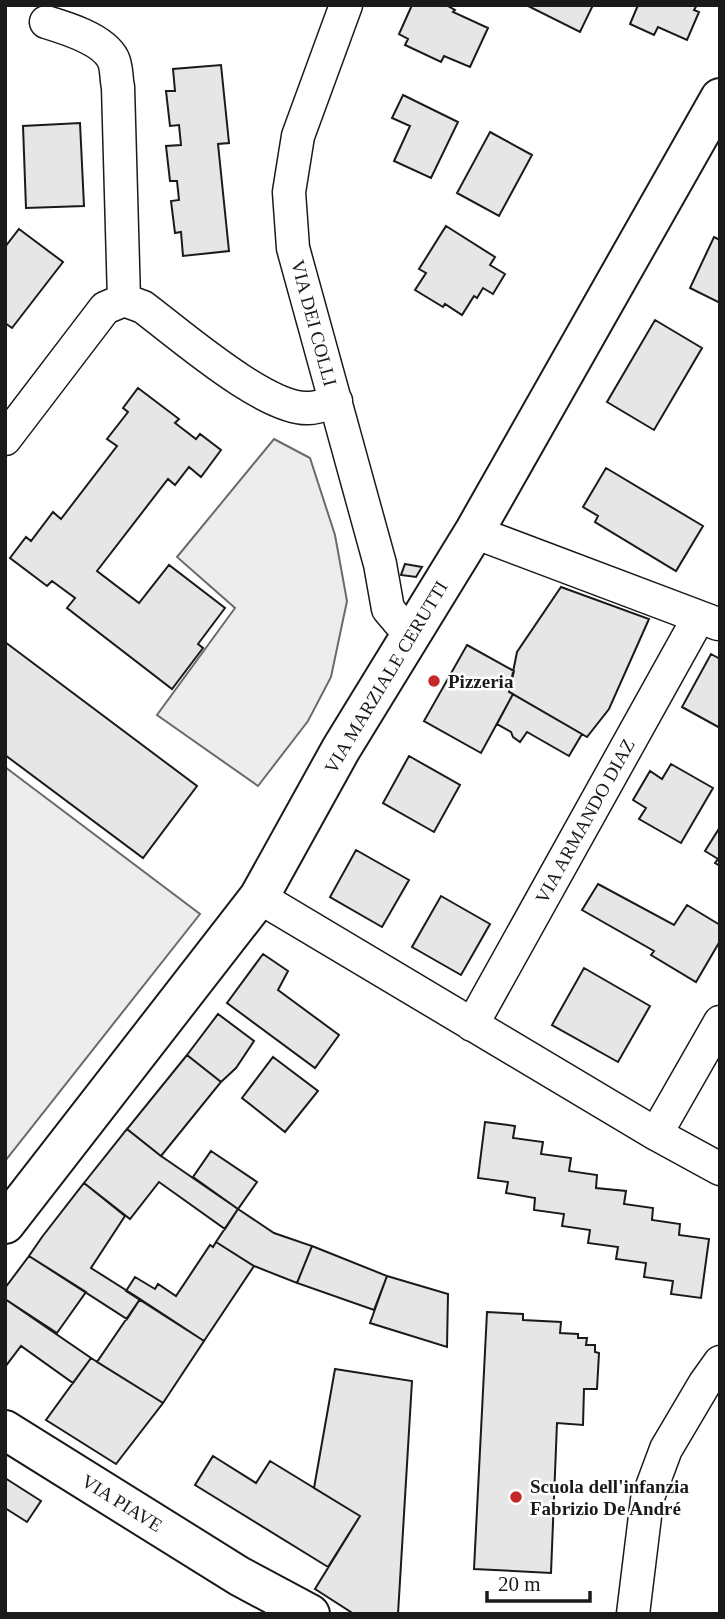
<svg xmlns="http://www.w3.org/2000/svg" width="725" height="1619" viewBox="0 0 725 1619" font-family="Georgia,serif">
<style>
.parking{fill:#ededed;stroke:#6a6a6a;stroke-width:2}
.building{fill:#e6e6e6;stroke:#1a1a1a;stroke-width:2}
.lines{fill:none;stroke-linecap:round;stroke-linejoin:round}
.street-casing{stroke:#1a1a1a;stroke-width:35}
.secondary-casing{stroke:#1a1a1a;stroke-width:42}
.street{stroke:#fff;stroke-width:32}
.secondary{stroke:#fff;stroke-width:38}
.poi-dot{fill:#c62828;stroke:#fff;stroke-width:2.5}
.labels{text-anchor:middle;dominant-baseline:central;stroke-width:5;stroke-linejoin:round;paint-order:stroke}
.street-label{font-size:19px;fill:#1a1a1a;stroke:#fff}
.poi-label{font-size:19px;font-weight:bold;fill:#1a1a1a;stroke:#fff;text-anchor:start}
</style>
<rect width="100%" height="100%" fill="#fff"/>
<path class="parking" d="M 274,439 L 310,458 L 335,535 L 347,601 L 331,677 L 308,721 L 258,786 L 157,715 L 235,608 L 177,557 Z
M 5,767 L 200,914 L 5,1161 Z"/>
<path class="building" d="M 412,5 L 446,5 L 455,10 L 453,12 L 488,28 L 470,67 L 444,56 L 441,62 L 405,45 L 408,39 L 399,34 Z
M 529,5 L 593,5 L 580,32 L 528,6 Z
M 638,5 L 697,5 L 694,10 L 699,12 L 687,40 L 658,27 L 654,35 L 630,24 Z
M 221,65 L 229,143 L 218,144 L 229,251 L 183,256 L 181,232 L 175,233 L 171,201 L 179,200 L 177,181 L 170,181 L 166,146 L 181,145 L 179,125 L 170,126 L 166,91 L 175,91 L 173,69 Z
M 403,95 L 458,122 L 431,178 L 394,161 L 410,126 L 392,118 Z
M 80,123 L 84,206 L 26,208 L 23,126 Z
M 490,132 L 532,155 L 499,216 L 457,193 Z
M 446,226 L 495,257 L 490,265 L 505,274 L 493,294 L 483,288 L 477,298 L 474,296 L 462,315 L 445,304 L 443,307 L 415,290 L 426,273 L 419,269 Z
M 19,229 L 63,262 L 12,328 L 5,323 L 5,247 Z
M 714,237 L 720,240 L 720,303 L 690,288 Z
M 655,320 L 702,348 L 654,430 L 607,402 Z
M 138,388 L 179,419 L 175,423 L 196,439 L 200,434 L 221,450 L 201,477 L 189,467 L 175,485 L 168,479 L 97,571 L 139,603 L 169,565 L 225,608 L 198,644 L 203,648 L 172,689 L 67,608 L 75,598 L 52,581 L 47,586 L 10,558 L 26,537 L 31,541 L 53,512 L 61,519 L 117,446 L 107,439 L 128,412 L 123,408 Z
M 606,468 L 703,526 L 676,571 L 595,522 L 598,516 L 583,507 Z
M 405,564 L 422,567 L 416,577 L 401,575 Z
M 561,587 L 649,619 L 609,709 L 587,737 L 509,692 L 517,652 Z
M 5,642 L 197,786 L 143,858 L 5,755 Z
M 467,645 L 514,671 L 509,692 L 513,694 L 481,753 L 424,721 Z
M 711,654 L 720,659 L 720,728 L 682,707 Z
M 513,694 L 582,734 L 569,756 L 527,732 L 520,742 L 513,737 L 511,732 L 497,724 Z
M 409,756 L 460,785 L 434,832 L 383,803 Z
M 671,764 L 713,788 L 681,843 L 639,819 L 646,808 L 633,800 L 650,771 L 662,779 Z
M 720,827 L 720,866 L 715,863 L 718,859 L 705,851 Z
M 356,850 L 409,880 L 382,927 L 330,897 Z
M 598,884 L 674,925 L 687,905 L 720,925 L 720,941 L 696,982 L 651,955 L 654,951 L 582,910 Z
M 441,896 L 490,924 L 461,975 L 412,947 Z
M 263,954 L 288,971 L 278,990 L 339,1035 L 315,1068 L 227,1003 Z
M 584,968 L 650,1006 L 618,1062 L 552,1025 Z
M 218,1014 L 254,1041 L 236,1068 L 221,1082 L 187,1055 Z
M 187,1055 L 221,1082 L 161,1156 L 127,1129 Z
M 273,1057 L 318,1091 L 285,1132 L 242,1098 Z
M 485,1122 L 515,1126 L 513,1138 L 543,1142 L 541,1154 L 571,1158 L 569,1171 L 597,1175 L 596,1188 L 626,1191 L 624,1204 L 653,1208 L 652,1220 L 680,1224 L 679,1235 L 709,1239 L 701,1298 L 671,1294 L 673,1281 L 644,1277 L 646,1263 L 616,1259 L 618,1247 L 588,1243 L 590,1230 L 562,1226 L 564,1214 L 534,1210 L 535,1198 L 506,1193 L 508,1182 L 478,1178 Z
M 127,1129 L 161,1156 L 238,1209 L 225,1229 L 159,1182 L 130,1219 L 84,1183 Z
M 211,1151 L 257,1182 L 238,1209 L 193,1177 Z
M 84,1183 L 125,1216 L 91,1268 L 140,1299 L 127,1319 L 29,1256 L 42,1237 Z
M 238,1209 L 274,1233 L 312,1246 L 297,1283 L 254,1266 L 216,1242 Z
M 216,1242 L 254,1266 L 204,1341 L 126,1291 L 135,1277 L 155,1289 L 158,1284 L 176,1296 L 210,1245 L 213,1247 Z
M 312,1246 L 387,1276 L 374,1310 L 297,1283 Z
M 29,1256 L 86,1292 L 57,1333 L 5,1299 L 5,1288 Z
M 387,1276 L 448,1294 L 447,1347 L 370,1323 Z
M 5,1299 L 91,1358 L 73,1383 L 21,1346 L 5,1367 Z
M 140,1299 L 204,1341 L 163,1403 L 97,1362 Z
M 487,1312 L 523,1314 L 523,1320 L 561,1322 L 560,1333 L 578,1334 L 578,1338 L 587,1338 L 586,1345 L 595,1345 L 595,1352 L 599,1353 L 597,1389 L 584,1389 L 583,1425 L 557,1423 L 551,1573 L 474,1569 Z
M 91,1358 L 163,1403 L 116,1464 L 46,1420 Z
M 335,1369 L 412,1381 L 398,1614 L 354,1614 L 315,1589 L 360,1516 L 314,1488 Z
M 213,1456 L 256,1483 L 270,1461 L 360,1516 L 328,1567 L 195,1485 Z
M 5,1478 L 41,1501 L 27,1522 L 5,1508 Z"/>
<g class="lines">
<g class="street-casing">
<path id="street" d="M 346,5 L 298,136 L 289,192 L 293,248 L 380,564 L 388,609 L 399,622 L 412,634
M 46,22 C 66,28 103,39 113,59 C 117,67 116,79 118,87 L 124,300
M 5,439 L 105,308 L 124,300 L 143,307 C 179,334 267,411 309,408 C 318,408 327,404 336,401
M 474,532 L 718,624
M 259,897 L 656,1134 L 720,1169
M 472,1025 L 699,617
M 656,1134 L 720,1022
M 633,1614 L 647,1500 L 666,1449 L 705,1383 L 720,1362"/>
</g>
<g class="secondary-casing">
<path id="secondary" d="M 5,1224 L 259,897 L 341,749 L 474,532 L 720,98
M 5,1430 L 239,1576 L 310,1614"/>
</g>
<use href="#street" class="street"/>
<use href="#secondary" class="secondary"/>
</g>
<g class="poi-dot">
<circle cx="434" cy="681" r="7"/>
<circle cx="516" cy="1497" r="7"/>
</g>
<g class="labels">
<g class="street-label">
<text transform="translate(314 323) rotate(75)">VIA DEI COLLI</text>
<text transform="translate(386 677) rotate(-59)">VIA MARZIALE CERUTTI</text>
<text transform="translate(585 821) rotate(-61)">VIA ARMANDO DIAZ</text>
<text transform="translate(122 1503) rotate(32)">VIA PIAVE</text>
</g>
<g class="poi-label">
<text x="448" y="681">Pizzeria</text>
<text x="530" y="1486">Scuola dell'infanzia<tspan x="530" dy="22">Fabrizio De André</tspan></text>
</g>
</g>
<rect width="725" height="1619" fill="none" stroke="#1a1a1a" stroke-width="14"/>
<path d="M487 1591v10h103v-10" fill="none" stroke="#1a1a1a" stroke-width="3.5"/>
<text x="498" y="1591" font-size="21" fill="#1a1a1a" stroke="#ffffff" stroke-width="5" paint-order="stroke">20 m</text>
</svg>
